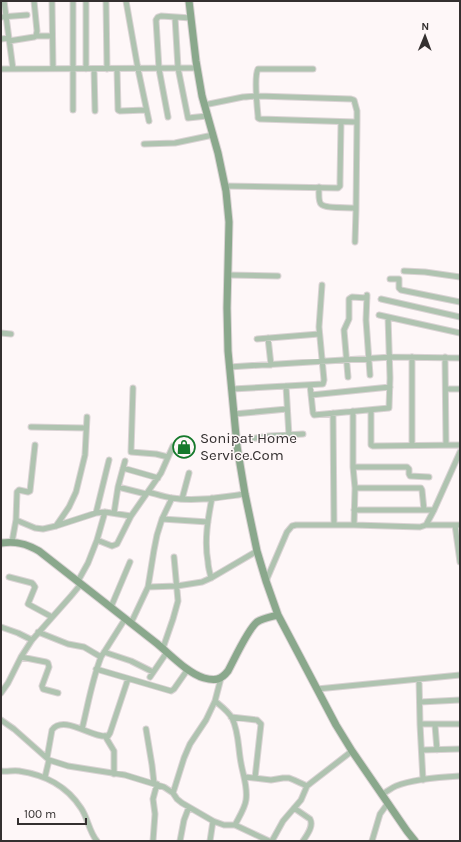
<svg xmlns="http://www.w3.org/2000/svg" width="461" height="842" viewBox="0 0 461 842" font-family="Karla,sans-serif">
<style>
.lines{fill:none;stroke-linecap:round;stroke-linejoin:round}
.street-casing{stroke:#dad3d4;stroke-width:7}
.secondary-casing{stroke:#dad3d4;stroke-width:9}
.street{stroke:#afc3b0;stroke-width:5}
.secondary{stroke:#8aa88c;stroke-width:7}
.labels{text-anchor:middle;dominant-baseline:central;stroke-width:3;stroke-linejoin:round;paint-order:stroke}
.poi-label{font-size:15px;fill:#343030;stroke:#fef7f8;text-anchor:start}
</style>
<rect width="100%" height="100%" fill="#fef7f8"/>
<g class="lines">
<g class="street-casing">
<path id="street" d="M 4,1 L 13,69
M 52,1 L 53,68
M 73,1 L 73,110
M 106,1 L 107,69
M 126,1 L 138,69 L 149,121
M 1,17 L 27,15
M 175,17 L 178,68 L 188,118 L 207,116
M 36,36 L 52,36
M 1,39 L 9,38
M 9,41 L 34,37 L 36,36 L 37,31 L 34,1
M 1,69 L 197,68
M 86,69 L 86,1
M 94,69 L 95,111
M 117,69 L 118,110 L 120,111 L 146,110
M 204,105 L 243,97 C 248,97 252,96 257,96 L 258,96 L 351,99 L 354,100 L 357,111 L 357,121 L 356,122 L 260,119 L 258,118 L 258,116 C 257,106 254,76 258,69 L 313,69
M 168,117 L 159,69 L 156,20 L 158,17 L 161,16 L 191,18
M 144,144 L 175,143 L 213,135
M 225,186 L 338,188 L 340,186 L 340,181 L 341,123
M 319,187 C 319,192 318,201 321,204 C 325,209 348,207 354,208 L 356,210 L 355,242
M 356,210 L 357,121
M 404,271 L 425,272 L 460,277
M 228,275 L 278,276
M 390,279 L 399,279 L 399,288 L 401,290 L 460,302
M 367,295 L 366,320 L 370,375
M 381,299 L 460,317
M 379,315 L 460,333
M 1,333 L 11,334
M 268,338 L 271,365
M 257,339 L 319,334
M 412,357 L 412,445
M 445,357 L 446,445
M 229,367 L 392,357 L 460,358
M 348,377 L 344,330 L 349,319 L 349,299 L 352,297 L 367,298
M 310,385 L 313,413 L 314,415 L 389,408 L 390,378 L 388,317
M 286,386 L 289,436
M 133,388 L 131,452 L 156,454 L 168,457
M 232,389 L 323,384 L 324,380 L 319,327 L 322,285
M 446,389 L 460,389
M 311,395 L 390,387
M 371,410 L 371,445 L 373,446 L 460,445
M 353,411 L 353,467 L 355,488 L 354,525
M 333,413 L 334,525
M 234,414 L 287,409
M 31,427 L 86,428
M 237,441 L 269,436 L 303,434
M 353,467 L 407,467 L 409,469 L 409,474 L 410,476 L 429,477
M 123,468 L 158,478
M 118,487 L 146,494
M 355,488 L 421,488 L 422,490 L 424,510
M 148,492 C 156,494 164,497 172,498 C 195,502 222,497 245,494
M 182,499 L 189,473
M 354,510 L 434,510
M 96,513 L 109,460
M 114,513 L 118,487 L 125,461
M 162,519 L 208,522
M 16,520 L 35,528 L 43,529 L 56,526 L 96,513 L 105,512 L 131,516
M 426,525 L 460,525
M 455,525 L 460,562
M 56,526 L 69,507 L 76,492 L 85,455 L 87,417
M 97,540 L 112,546 L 117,544 L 131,516 L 161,473 L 173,446
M 12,542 L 16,520 L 17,492 L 19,490 L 28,492 L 30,491 L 35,445
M 9,577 L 32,583 L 33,584 L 35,587 L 28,604 L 52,617
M 211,578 C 210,573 208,567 208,562 C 204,541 208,518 212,498
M 78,581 L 88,563 L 97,540 L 105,512
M 266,581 L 287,532 L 292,526 L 296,525 L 354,525 L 420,527 L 426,525 L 434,510 L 460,452
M 148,587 L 177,586 L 202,582 L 211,578 L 257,551
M 111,607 L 130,562
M 131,623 L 148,587 L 154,550 L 157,535 L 162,519 L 172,498
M 1,627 L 18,633 L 32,640
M 38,632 L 68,644 L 84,647 L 101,657
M 163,648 L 173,619 L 178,601 L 174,557
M 104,652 L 131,661 L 153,672
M 21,657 L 46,662 L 48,663 L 49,667 L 42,686 L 43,689 L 58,693
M 96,669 L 171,691 L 174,689 L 188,669
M 150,677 L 167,652
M 419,679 L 420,724 L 423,780
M 317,689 L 460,675
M 1,693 L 8,683 L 21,657 L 32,640 L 71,596 L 81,584
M 215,701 C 221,706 228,711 232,718 C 239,732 238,748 241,763 C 243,775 248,787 246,800 C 245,808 239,817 235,825
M 420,702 L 460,700
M 231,717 L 257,720 L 261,724 L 255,778
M 1,720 L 14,729 L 49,760 L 68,766 L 125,775 L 164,787 L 173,793 L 177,799 L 182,803 L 213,821 L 224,825 L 235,825 L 269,841
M 420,724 L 460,724
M 435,725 L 437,750
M 82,729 C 88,705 92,680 101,657 L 125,619
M 146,729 L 152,765 L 154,783
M 105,736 L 114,751 L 114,774
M 422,750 L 460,749
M 47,758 L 52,730 C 64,714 93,739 108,736 L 110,733 L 128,679
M 1,771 C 7,772 13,770 19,771 C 45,775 66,785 81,808 C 88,818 89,832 97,841
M 45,777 L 49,760
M 245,777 L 271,780 L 283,778 L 289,778 L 294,780 L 307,786
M 173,793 L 184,758 L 190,744 L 206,720 L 215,701 L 221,678
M 382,794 C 387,792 391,788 396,786 C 413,779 441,777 460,776
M 294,808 L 310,819 C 314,826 307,835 303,841
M 153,841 L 155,814 L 153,799 L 157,784
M 180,841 L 184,820 L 189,807
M 210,841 L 213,821
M 272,841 L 283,821 L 301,800 L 307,786 L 312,782 L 352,751
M 372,841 L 380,814 L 388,803"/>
</g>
<g class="secondary-casing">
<path id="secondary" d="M 189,1 L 196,61 L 202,96 L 218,153 L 226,191 L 229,222 L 227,308 L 228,351 L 237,446 L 245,494 L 257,551 L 266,581 L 278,615 L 336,725 L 352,751 L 407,831 L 415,841
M 1,543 C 15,541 26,543 39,551 C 77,581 116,611 155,642 C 169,653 187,673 204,678 C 215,681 221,680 228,671 C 234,660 248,629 257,622 C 263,618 271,617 278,615"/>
</g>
<use href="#street" class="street"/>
<use href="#secondary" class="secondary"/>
</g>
<defs>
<g id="shop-ring" transform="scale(1.15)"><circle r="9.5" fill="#fef7f8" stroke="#15792b" stroke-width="1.5"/><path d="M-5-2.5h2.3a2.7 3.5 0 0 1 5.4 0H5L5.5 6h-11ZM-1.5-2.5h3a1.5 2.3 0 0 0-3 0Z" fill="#15792b"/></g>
</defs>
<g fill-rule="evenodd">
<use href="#shop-ring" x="184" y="447"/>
</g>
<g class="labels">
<g class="poi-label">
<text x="200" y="438">Sonipat Home<tspan x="200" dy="17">Service.Com</tspan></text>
</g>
</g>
<rect width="461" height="842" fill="none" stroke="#343030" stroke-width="4"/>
<g transform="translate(425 36) rotate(1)" stroke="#fef7f8" stroke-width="3" paint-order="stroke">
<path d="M0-3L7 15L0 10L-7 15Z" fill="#343030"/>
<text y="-6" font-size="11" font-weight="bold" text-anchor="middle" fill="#343030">N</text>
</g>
<path d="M18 818v6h68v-6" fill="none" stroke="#343030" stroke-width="2"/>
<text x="24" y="818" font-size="12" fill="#343030" stroke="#fef7f8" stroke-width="3" paint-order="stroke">100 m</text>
</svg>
